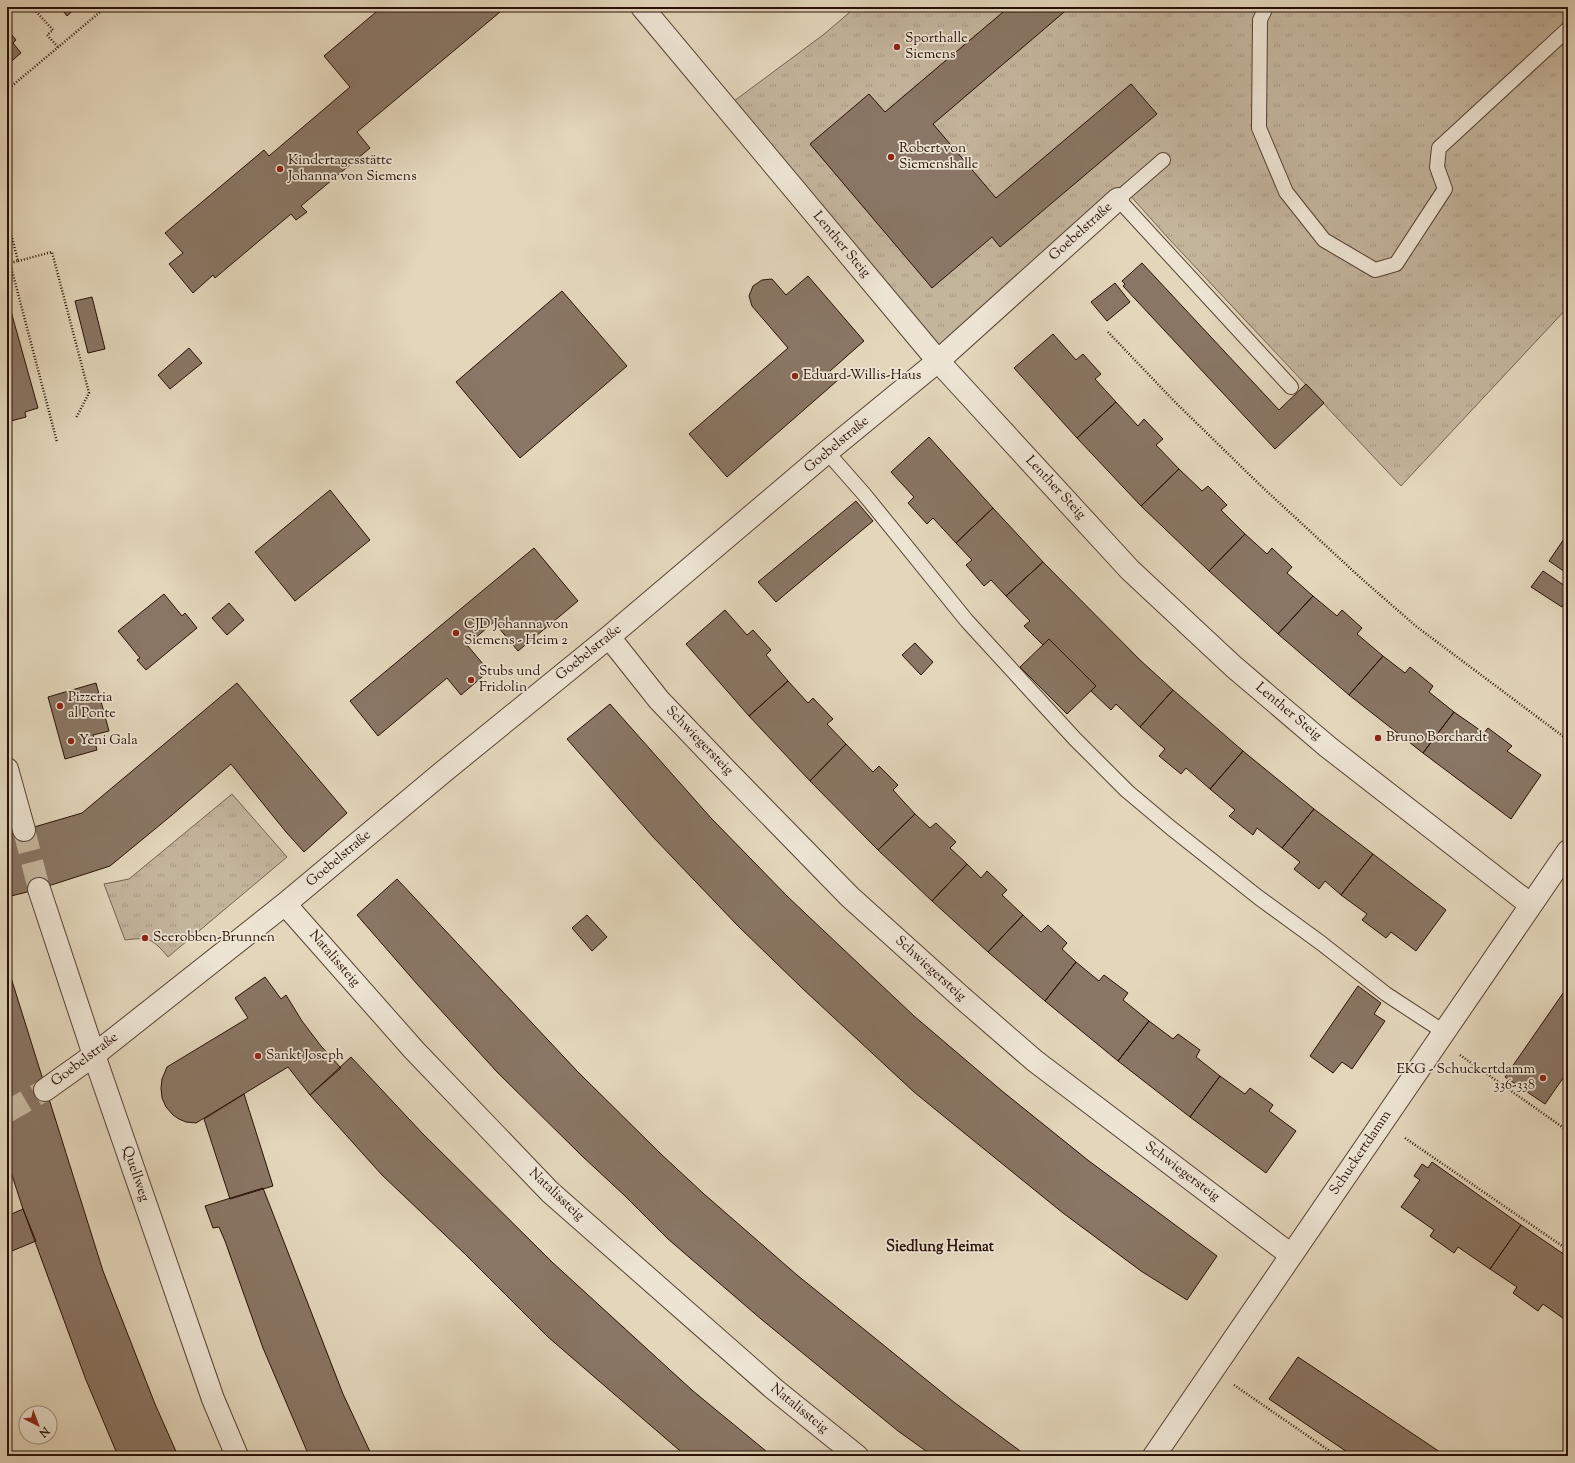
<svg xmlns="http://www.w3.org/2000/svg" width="1575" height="1463" viewBox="0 0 1575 1463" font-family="'Sorts Mill Goudy',serif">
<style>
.park{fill:url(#park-tufts);stroke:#766251}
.building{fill:#897664;stroke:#280f06}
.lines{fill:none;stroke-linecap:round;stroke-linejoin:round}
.minor-tunnel{stroke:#c7b8a0;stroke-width:22;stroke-dasharray:22 11;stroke-linecap:butt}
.service-casing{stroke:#574133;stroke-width:16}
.minor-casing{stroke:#574133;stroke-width:24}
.path{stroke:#280f06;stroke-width:2.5;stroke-dasharray:1 2;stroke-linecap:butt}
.service{stroke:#ede4d3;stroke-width:14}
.minor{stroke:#ede4d3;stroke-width:22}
.poi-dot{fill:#8f2418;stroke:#ede4d3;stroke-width:1.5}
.labels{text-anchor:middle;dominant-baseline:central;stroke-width:3.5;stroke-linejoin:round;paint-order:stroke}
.poi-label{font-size:14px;fill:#280f06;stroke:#ede4d3;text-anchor:start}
.street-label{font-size:14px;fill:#280f06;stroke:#ede4d3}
.neighbourhood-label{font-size:15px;font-weight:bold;fill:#280f06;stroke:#ede4d3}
</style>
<defs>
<pattern id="park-tufts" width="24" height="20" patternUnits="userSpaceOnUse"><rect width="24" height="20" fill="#c3b49c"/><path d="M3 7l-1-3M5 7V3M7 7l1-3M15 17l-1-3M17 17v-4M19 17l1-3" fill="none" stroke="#a89a85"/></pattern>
</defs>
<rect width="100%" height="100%" fill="#e3d6bb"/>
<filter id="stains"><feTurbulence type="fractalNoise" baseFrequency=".005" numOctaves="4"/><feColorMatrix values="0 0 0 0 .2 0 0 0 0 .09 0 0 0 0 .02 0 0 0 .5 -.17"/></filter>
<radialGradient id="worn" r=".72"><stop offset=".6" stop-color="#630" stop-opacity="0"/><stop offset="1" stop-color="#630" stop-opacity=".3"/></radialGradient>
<path class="park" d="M 856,7 L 1568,7 L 1568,307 L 1401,486 L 1169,239 L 1127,192 L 938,361 L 726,107 L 823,35 Z
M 232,794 L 287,857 L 168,957 C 152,938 149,937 125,940 L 104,884 L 129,879 Z"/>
<path class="building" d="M 60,7 L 77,7 L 67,16 Z
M 382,7 L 506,7 L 357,132 L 370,148 L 301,206 L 307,212 L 296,220 L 291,214 L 215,278 L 213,275 L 193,293 L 169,264 L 183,253 L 165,233 L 264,150 L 269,156 L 350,87 L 324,56 Z
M 1009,7 L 1070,7 L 933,124 L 996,198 L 1131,84 L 1157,114 L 1000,247 L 992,237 L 932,288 L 810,144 L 869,94 L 885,112 Z
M 7,29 L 16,40 L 13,43 L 21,53 L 7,65 Z
M 1142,263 L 1279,410 L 1306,384 L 1324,403 L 1275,449 L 1123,286 L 1125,284 L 1122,281 Z
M 808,276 L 864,341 L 830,371 L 838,380 L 727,477 L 689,434 L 788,348 L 752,306 L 749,296 L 753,286 L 762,280 L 772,279 L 786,295 Z
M 1115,283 L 1130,302 L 1107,321 L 1091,302 Z
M 562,291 L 627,366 L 520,458 L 456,382 Z
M 7,297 L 38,408 L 25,412 L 26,417 L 7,422 Z
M 92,297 L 105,349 L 88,353 L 75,301 Z
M 1053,334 L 1076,360 L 1083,354 L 1101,374 L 1095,379 L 1116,402 L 1077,438 L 1014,368 Z
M 189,348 L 202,363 L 170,389 L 158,375 Z
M 1116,402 L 1138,426 L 1144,419 L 1163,439 L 1156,445 L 1179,469 L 1141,506 L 1077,438 Z
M 929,437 L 993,508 L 956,543 L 933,518 L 927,524 L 908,503 L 914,497 L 891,472 Z
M 1179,469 L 1202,491 L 1208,486 L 1227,505 L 1221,510 L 1245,534 L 1209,571 L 1141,506 Z
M 330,490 L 370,540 L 295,601 L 255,552 Z
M 856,501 L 873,521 L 776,602 L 758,582 Z
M 993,508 L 1043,562 L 1006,596 L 991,580 L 984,586 L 966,565 L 972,560 L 956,543 Z
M 1568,533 L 1568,574 L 1549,561 Z
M 1245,534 L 1267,554 L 1272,548 L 1292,567 L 1287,573 L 1313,596 L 1278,634 L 1209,571 Z
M 534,548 L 578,601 L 518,651 L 494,622 L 467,645 L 489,671 L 461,695 L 447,678 L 378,736 L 350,701 Z
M 1043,562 L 1140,660 L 1173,690 L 1140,727 L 1116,704 L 1111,710 L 1091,691 L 1096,686 L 1049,639 L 1043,645 L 1024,626 L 1030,621 L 1006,596 Z
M 1543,571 L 1568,588 L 1568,598 L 1562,607 L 1531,587 Z
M 164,594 L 182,616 L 185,613 L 197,628 L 146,670 L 137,660 L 140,658 L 118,631 Z
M 1313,596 L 1337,616 L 1342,610 L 1362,628 L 1357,634 L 1383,656 L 1349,695 L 1278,634 Z
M 229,603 L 244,620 L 227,635 L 212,618 Z
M 725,610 L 747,635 L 753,630 L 771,650 L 766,655 L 788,681 L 749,716 L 686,644 Z
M 1049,639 L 1096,686 L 1067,714 L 1020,667 Z
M 915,643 L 933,662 L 921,675 L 902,655 Z
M 1383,656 L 1405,673 L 1410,667 L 1433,686 L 1429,692 L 1454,712 L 1423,753 L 1349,695 Z
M 788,681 L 808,703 L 813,698 L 833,719 L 827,724 L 846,744 L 810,781 L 749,716 Z
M 96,683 L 109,731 L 93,735 L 97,750 L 65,759 L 48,697 Z
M 237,683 L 347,813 L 304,852 L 286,832 L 231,764 L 172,815 L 110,866 L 39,889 L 7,897 L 7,835 L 82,813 Z
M 1173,690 L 1243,751 L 1210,789 L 1186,768 L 1181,774 L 1159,756 L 1165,749 L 1140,727 Z
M 610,704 L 711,818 L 751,859 L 788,897 L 914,1016 L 1002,1091 L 1089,1161 L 1217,1256 L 1187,1300 L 1141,1271 L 1063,1213 L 952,1123 L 914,1092 L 803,989 L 738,926 L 653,837 L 567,739 Z
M 1454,712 L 1484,733 L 1488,728 L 1512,746 L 1507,751 L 1541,775 L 1511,819 L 1423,753 Z
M 846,744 L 873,772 L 879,766 L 898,785 L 893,790 L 915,814 L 878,850 L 810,781 Z
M 1243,751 L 1314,809 L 1282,848 L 1257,828 L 1253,835 L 1229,816 L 1235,810 L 1210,789 Z
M 1314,809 L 1373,854 L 1341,895 L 1325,881 L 1319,889 L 1294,869 L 1300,862 L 1282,848 Z
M 915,814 L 930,828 L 936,823 L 956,842 L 950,848 L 967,864 L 932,901 L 878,850 Z
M 1373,854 L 1446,910 L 1416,951 L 1391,932 L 1386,938 L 1362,920 L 1367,914 L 1341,895 Z
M 967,864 L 981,878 L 987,871 L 1007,890 L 1002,895 L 1023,915 L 988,952 L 932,901 Z
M 397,879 L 578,1072 L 662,1155 L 704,1194 L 797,1275 L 955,1403 L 1027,1456 L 933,1456 L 898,1431 L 761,1319 L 668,1239 L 624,1195 L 582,1156 L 497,1072 L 417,984 L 357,915 Z
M 587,915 L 607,937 L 592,951 L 572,928 Z
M 1023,915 L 1041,932 L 1048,925 L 1067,943 L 1062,949 L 1076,962 L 1045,1001 L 988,952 Z
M 1076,962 L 1099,981 L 1104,975 L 1128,993 L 1123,1000 L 1149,1021 L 1118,1061 L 1045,1001 Z
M 7,965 L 103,1271 L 155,1404 L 178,1456 L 118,1456 L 86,1380 L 23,1209 L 7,1160 Z
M 265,977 L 281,999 L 286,995 L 302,1021 L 321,1046 L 341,1068 L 310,1095 L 288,1067 L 196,1123 L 186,1122 L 179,1119 L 173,1115 L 166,1107 L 162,1098 L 161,1088 L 162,1079 L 167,1067 L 248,1018 L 235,998 Z
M 1358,986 L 1381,1003 L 1374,1014 L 1385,1021 L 1352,1069 L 1342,1062 L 1333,1073 L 1310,1056 Z
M 1568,986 L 1568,1071 L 1545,1104 L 1505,1077 Z
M 1149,1021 L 1173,1039 L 1178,1034 L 1200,1050 L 1196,1057 L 1220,1076 L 1190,1117 L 1118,1061 Z
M 351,1057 L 423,1134 L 552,1262 L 693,1391 L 772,1456 L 686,1456 L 548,1337 L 464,1253 L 382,1175 L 310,1095 Z
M 1220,1076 L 1245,1094 L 1250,1088 L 1273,1105 L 1269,1111 L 1296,1131 L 1266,1173 L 1190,1117 Z
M 244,1094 L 273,1186 L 230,1199 L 204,1119 Z
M 1432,1162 L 1521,1225 L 1490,1269 L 1458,1247 L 1454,1253 L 1430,1236 L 1434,1230 L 1401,1207 L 1420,1180 L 1414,1176 L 1422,1164 L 1428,1168 Z
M 263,1188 L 343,1394 L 372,1456 L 309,1456 L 263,1348 L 225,1241 L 219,1227 L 213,1228 L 205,1206 Z
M 23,1209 L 36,1241 L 7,1253 L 7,1216 Z
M 1521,1225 L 1568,1257 L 1567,1321 L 1543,1304 L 1538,1311 L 1513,1293 L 1517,1287 L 1490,1269 Z
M 1298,1357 L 1446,1456 L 1353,1456 L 1269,1399 Z"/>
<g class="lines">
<path class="minor-tunnel" d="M 24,830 L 39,889
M 7,1112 L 45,1090"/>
<g class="service-casing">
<path id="service" d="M 1266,7 L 1260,20 L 1259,128 L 1286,192 L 1324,240 L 1375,270 L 1396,264 L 1445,189 L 1437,167 L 1439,148 L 1568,29
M 1163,160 L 1118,199 L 1291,387
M 827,452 L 864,494 L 967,621 L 1075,739 L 1127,791 L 1171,828 L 1258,897 L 1321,943 L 1386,994 L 1444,1032"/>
</g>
<g class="minor-casing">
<path id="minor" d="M 642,7 L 938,361 L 1130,570 L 1234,667 L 1328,747 L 1531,905
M 609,637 L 659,700 L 726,770 L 850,897 L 960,996 L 1035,1061 L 1291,1255
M 7,769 L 24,830
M 39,889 L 94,1055 L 213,1399 L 237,1456
M 285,904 L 414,1050 L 550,1192 L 774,1389 L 857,1456
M 45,1090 L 94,1055 L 285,904 L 443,772 L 609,637 L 827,452 L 938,361 L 1118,199
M 1154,1456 L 1568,851"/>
</g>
<path class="path" d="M 32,7 L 53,30 L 47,35 L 58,47
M 7,90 L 106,7
M 7,218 L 18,261 L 7,264
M 18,261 L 52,252 L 89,393 L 76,418
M 10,263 L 57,442
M 1108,332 L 1174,401 L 1260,485 L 1363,580 L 1417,627 L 1568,740
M 1460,1055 L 1568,1131
M 1405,1138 L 1568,1250
M 1234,1385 L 1337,1456"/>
<use href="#service" class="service"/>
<use href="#minor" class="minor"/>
</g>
<g class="poi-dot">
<circle cx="897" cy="47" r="4"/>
<circle cx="891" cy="157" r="4"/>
<circle cx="280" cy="169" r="4"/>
<circle cx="795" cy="376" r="4"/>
<circle cx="456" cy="633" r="4"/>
<circle cx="471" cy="680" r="4"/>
<circle cx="60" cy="706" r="4"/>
<circle cx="1378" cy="738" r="4"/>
<circle cx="71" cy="741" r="4"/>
<circle cx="145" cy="938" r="4"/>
<circle cx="258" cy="1056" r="4"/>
<circle cx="1543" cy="1078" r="4"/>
</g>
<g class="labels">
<g class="poi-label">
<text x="905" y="39">Sporthalle<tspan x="905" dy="16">Siemens</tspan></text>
<text x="899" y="149">Robert von<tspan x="899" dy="16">Siemenshalle</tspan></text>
<text x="288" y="161">Kindertagesstätte<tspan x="288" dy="16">Johanna von Siemens</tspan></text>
<text x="803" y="376">Eduard-Willis-Haus</text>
<text x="464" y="625">CJD Johanna von<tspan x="464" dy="16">Siemens - Heim 2</tspan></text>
<text x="479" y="672">Stubs und<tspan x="479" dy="16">Fridolin</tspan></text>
<text x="68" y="698">Pizzeria<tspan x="68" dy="16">al Ponte</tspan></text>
<text x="1386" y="738">Bruno Borchardt</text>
<text x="79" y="741">Yeni Gala</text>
<text x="153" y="938">Seerobben-Brunnen</text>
<text x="266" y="1056">Sankt Joseph</text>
<text x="1535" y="1070" text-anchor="end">EKG - Schuckertdamm<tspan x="1535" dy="16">336-338</tspan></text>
</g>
<g class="street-label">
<text transform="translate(1081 232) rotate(-42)">Goebelstraße</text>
<text transform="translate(841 245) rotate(50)">Lenther Steig</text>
<text transform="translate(837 445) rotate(-40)">Goebelstraße</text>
<text transform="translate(1055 488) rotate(47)">Lenther Steig</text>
<text transform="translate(589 653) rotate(-39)">Goebelstraße</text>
<text transform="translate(1288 712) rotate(40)">Lenther Steig</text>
<text transform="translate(699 741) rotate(46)">Schwiegersteig</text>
<text transform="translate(339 859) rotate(-40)">Goebelstraße</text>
<text transform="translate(334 959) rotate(49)">Natalissteig</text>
<text transform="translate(930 969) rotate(42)">Schwiegersteig</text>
<text transform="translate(85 1060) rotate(-37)">Goebelstraße</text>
<text transform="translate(1361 1153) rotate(-56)">Schuckertdamm</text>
<text transform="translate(1182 1172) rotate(37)">Schwiegersteig</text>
<text transform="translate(135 1174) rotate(71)">Quellweg</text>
<text transform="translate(556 1195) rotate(43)">Natalissteig</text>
<text transform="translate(799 1409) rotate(39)">Natalissteig</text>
</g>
<g class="neighbourhood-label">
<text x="940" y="1247">Siedlung Heimat</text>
</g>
</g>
<rect width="1575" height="1463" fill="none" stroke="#e3d6bb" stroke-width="24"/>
<rect x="8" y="8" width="1559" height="1447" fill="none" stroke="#280f06" stroke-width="2"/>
<rect x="12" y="12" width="1551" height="1439" fill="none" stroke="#280f06"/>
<g transform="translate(38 1425) rotate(138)"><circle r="19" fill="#ede4d3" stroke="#9e8f81"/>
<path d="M0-3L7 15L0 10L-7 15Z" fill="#8f2418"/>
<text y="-6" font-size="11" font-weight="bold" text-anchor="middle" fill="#280f06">N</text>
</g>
<rect width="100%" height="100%" filter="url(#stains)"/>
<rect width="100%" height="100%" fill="url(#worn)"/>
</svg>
